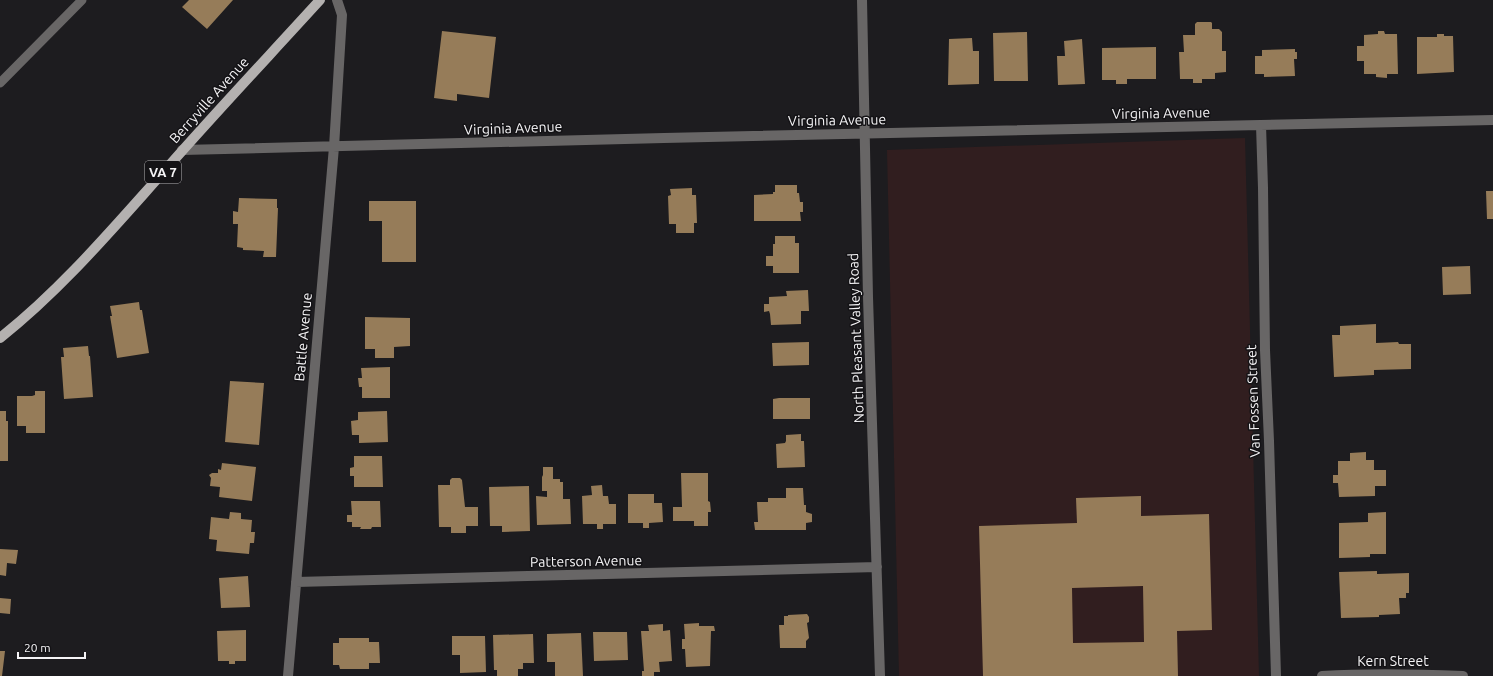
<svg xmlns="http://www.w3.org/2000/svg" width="1493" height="676" viewBox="0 0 1493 676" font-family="Ubuntu,sans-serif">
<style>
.education{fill:#311e1f}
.building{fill:#967c59;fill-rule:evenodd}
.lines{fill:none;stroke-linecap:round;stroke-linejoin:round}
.lane{stroke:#686666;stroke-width:9}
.street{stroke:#686666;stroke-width:10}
.primary{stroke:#b4b1b0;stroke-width:10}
.labels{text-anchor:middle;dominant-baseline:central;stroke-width:3;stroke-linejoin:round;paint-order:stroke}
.shield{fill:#141316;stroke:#b2b0b3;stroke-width:1}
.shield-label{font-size:13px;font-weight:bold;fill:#f5f4f6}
.street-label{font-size:14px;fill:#f5f4f6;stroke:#141316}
</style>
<rect width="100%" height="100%" fill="#1d1c1f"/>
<path class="education" d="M 1245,138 L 1259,676 L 899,676 L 887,150 Z"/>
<path class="building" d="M 189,0 L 233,0 L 207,29 L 182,7 Z
M 1197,22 L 1211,22 L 1212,23 L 1212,29 L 1219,29 L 1222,32 L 1222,51 L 1226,51 L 1226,72 L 1215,73 L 1215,79 L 1202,79 L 1202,83 L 1193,83 L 1193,79 L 1180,79 L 1179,52 L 1184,52 L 1183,35 L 1195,35 L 1195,24 Z
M 442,31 L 496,37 L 489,98 L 457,94 L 457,101 L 434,98 Z
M 1378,31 L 1384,31 L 1385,34 L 1397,34 L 1398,74 L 1387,74 L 1387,78 L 1376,77 L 1376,74 L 1364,74 L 1364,61 L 1357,61 L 1357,46 L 1364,46 L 1364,35 L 1378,34 Z
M 1027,32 L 1028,81 L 994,81 L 993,33 Z
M 1437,34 L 1444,34 L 1444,36 L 1453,36 L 1454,72 L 1417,74 L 1417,37 L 1437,37 Z
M 972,38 L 973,51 L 979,51 L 979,84 L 948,85 L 949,39 Z
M 1082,39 L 1085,84 L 1058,85 L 1057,56 L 1065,56 L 1064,41 Z
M 1156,47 L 1156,79 L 1127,79 L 1127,84 L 1116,84 L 1116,80 L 1102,80 L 1102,48 Z
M 1295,49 L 1295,52 L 1297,52 L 1297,59 L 1294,59 L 1295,76 L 1264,77 L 1264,74 L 1255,74 L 1255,56 L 1262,56 L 1262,50 Z
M 775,185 L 797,185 L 797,193 L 799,193 L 800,202 L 803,202 L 803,212 L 800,212 L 801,221 L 754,221 L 754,195 L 773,194 L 773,192 L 775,192 Z
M 692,188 L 692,195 L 696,195 L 697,223 L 694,223 L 694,233 L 676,233 L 676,224 L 669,224 L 668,196 L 671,195 L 670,189 Z
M 1486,191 L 1493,191 L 1493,219 L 1487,219 Z
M 239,198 L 277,199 L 277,208 L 278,208 L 276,257 L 263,257 L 264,251 L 243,250 L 243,248 L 237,247 L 238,224 L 233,224 L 233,211 L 238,212 Z
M 369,201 L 416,201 L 416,262 L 382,262 L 382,221 L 369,221 Z
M 775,236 L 795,236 L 795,243 L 799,243 L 799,273 L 773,273 L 773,266 L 766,266 L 766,256 L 773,256 L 773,244 L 775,244 Z
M 1470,266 L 1471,294 L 1443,295 L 1442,267 Z
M 808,290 L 809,311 L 801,311 L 801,324 L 771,325 L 770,314 L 769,311 L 764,312 L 764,304 L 769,304 L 769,297 L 787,296 L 786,291 Z
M 139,302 L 140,310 L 142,310 L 149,353 L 117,358 L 110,316 L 112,316 L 110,306 Z
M 365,317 L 410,318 L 410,346 L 394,347 L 394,358 L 375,358 L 375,349 L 365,349 Z
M 1376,324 L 1376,343 L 1398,342 L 1399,344 L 1411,344 L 1411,369 L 1374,370 L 1374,375 L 1334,377 L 1332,335 L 1340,335 L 1340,326 Z
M 809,342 L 809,365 L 773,366 L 772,343 Z
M 88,346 L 89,356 L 90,356 L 93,397 L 64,399 L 61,357 L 64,357 L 63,348 Z
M 390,367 L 390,398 L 362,398 L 362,387 L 359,387 L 358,378 L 362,378 L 361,368 Z
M 230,381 L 264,383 L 259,445 L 225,442 Z
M 35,391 L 45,391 L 45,433 L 26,433 L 26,426 L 17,426 L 17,396 L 32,396 L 35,395 Z
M 779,398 L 810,398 L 810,419 L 773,419 L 773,399 Z
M 0,411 L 6,411 L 6,421 L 8,421 L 8,461 L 0,461 Z
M 387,411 L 388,442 L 359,443 L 359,435 L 352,435 L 351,421 L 358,420 L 358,412 Z
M 801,434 L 801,441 L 804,441 L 805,467 L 777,468 L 776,444 L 785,443 L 786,441 L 786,435 Z
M 1366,452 L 1366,460 L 1374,460 L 1374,470 L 1386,470 L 1386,486 L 1375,486 L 1375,496 L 1339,497 L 1338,483 L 1333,483 L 1333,475 L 1338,475 L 1338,461 L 1350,461 L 1350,453 Z
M 354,456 L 382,456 L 383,487 L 354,487 L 354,476 L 350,476 L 350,468 L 354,467 Z
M 222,463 L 256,467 L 252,501 L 219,497 L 220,487 L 210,486 L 211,478 L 209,475 L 212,473 L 218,473 L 218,469 L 221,470 Z
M 543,467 L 553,467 L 553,479 L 560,479 L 560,482 L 563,482 L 563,499 L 570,499 L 571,524 L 537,525 L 536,496 L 547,497 L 547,491 L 542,491 L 542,477 L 543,475 Z
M 681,473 L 708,473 L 708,501 L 710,502 L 711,512 L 708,512 L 708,526 L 694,526 L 694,521 L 673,521 L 673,507 L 682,507 Z
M 452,478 L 460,478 L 462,480 L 465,507 L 478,507 L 478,526 L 466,526 L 466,533 L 451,533 L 451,527 L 439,527 L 438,485 L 450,485 L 450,480 Z
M 602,485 L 603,496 L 608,496 L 609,504 L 616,504 L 616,524 L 603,524 L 603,529 L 597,529 L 597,524 L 583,524 L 582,496 L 592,495 L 591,486 Z
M 529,486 L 530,531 L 502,532 L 502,526 L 490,526 L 489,487 Z
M 786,488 L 803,488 L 804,505 L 806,505 L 806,512 L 812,514 L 812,522 L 806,523 L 806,530 L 755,530 L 754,522 L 758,522 L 757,502 L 768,502 L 768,498 L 786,498 Z
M 628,494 L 654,494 L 654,503 L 662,503 L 663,522 L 649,523 L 649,528 L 643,528 L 643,523 L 628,523 Z
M 1141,496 L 1141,516 L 1209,514 L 1212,630 L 1177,631 L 1178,676 L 983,676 L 979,526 L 1077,523 L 1076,498 ZM 1143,586 L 1144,642 L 1073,643 L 1072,588 Z
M 351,501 L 380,501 L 381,527 L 372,527 L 371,529 L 360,529 L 361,527 L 352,527 L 352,522 L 347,522 L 347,515 L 352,515 Z
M 230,512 L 241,513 L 241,519 L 252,520 L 251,532 L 255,532 L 254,543 L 250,543 L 249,554 L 216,551 L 217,540 L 209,539 L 211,517 L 229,519 Z
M 1386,512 L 1386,554 L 1370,554 L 1370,557 L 1339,558 L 1339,523 L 1368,522 L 1368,513 Z
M 0,549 L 18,550 L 16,564 L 7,563 L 6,576 L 0,575 Z
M 1377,571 L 1377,574 L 1409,573 L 1409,593 L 1406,593 L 1406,598 L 1399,598 L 1400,614 L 1379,615 L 1379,617 L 1341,618 L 1339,572 Z
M 248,576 L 250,607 L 221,608 L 219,578 Z
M 0,598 L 11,599 L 10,614 L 0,613 Z
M 807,614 L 809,617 L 809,622 L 807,623 L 809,638 L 806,641 L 806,648 L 780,648 L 779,625 L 784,625 L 784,616 L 788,616 L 788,615 Z
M 699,623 L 699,626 L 714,626 L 715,631 L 711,631 L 710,666 L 686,667 L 685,649 L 682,649 L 682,639 L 685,639 L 684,624 Z
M 663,624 L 663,631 L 670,630 L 672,661 L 659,662 L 660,672 L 654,672 L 654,676 L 642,676 L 642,671 L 644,671 L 641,631 L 649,631 L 648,625 Z
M 246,630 L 246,661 L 235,661 L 235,664 L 229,664 L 229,661 L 218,661 L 217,631 Z
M 593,632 L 627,632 L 628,660 L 594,661 Z
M 581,633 L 583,676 L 555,676 L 555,662 L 547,662 L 547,634 Z
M 533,634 L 534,663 L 523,663 L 523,669 L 518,669 L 518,676 L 497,676 L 497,670 L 494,670 L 493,635 Z
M 452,636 L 485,636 L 486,672 L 460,673 L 460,655 L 452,655 Z
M 339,638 L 369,638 L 369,642 L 379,642 L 380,663 L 369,663 L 369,669 L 340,669 L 339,665 L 333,665 L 333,643 L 339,643 Z
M 0,651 L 5,651 L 2,676 L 0,676 Z"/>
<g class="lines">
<path class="lane" d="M 0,83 L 82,0"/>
<path class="street" d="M 862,0 L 868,297 L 880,676
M 1261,125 L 1263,188 L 1265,350 L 1269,441 L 1276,676
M 182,150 L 664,138 L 1493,120
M 296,582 L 877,567
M 288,676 L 334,147 L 342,15 L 337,0
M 1322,676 C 1369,673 1416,674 1463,676"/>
<path class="primary" d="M 0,338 C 62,289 114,227 167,168 C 217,111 269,56 320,0"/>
</g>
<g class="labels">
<rect class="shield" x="145" y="161" width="36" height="22" rx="3"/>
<g class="shield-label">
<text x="163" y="172">VA 7</text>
</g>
<g class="street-label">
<text transform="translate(209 100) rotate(-48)">Berryville Avenue</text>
<text transform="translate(1161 113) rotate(-1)">Virginia Avenue</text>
<text transform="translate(837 120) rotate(-1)">Virginia Avenue</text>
<text transform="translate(513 128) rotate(-2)">Virginia Avenue</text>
<text transform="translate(303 337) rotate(-85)">Battle Avenue</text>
<text transform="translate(856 338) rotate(-92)">North Pleasant Valley Road</text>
<text transform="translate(1253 401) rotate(-92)">Van Fossen Street</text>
<text transform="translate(586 561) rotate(-1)">Patterson Avenue</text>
<text x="1393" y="661">Kern Street</text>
</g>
</g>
<path d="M18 652v6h67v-6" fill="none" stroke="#f5f4f6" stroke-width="2"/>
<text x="24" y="652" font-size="12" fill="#f5f4f6" stroke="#141316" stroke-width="3" paint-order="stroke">20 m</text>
</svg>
